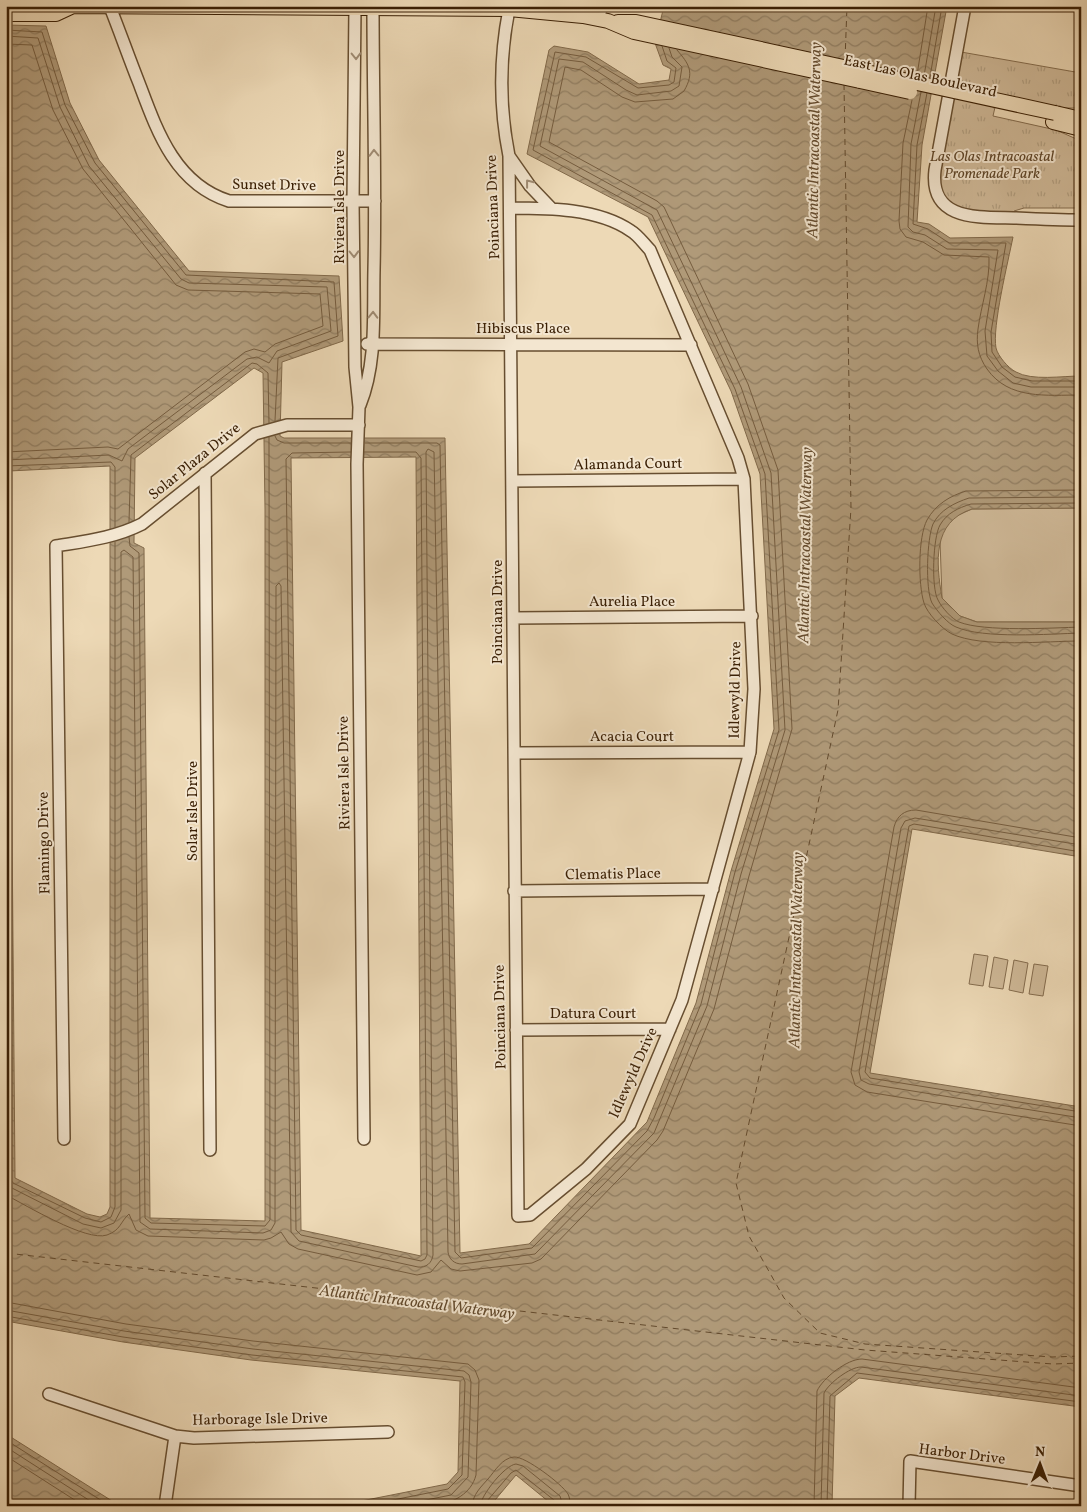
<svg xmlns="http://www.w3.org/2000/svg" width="1087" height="1512" viewBox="0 0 1087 1512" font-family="Vollkorn,serif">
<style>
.park{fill:url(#park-tufts);stroke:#846c4e}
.pitch{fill:#cfb998;stroke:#846c4e}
.water{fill:url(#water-waves);stroke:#81694a;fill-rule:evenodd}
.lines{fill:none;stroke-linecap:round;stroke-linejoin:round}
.shore{stroke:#755c3e;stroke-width:1}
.ferry{stroke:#634a2d;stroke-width:1;stroke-dasharray:6 5;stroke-linecap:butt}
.minor-casing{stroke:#674e30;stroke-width:14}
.major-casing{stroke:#3a1f04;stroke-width:16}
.minor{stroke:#f3e6d0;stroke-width:11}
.major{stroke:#edd9b6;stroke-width:14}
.major-bridge-casing{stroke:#3a1f04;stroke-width:16;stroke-linecap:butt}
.major-bridge{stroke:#edd9b6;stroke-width:14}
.oneway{stroke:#a08c74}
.labels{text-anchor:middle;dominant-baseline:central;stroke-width:4;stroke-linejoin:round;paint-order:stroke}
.street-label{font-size:15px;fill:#3a1f04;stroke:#f3e6d0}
.park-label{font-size:15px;font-style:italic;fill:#5f4629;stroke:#f3e6d0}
.water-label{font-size:16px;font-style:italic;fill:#634a2d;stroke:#f3e6d0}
</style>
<defs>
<pattern id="park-tufts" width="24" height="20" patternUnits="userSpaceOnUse" patternTransform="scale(1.25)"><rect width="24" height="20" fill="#cfb998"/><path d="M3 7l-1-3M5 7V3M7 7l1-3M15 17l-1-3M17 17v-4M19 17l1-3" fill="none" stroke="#b29f81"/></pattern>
<pattern id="water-waves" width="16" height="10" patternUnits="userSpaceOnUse" patternTransform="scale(1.25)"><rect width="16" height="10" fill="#b09a79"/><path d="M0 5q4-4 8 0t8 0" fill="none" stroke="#907d61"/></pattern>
</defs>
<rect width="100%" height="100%" fill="#edd9b6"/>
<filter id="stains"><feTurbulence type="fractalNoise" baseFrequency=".004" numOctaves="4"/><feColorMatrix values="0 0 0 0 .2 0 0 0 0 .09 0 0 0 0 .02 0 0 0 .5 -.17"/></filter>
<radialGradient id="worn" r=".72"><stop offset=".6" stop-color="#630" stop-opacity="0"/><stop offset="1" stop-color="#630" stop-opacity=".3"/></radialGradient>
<path class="park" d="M 961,52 L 1081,73 L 1081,101 L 1076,108 L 1064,108 L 998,94 L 993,116 L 1056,130 L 1081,141 L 1081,212 L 1076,208 L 1024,208 L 1014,211 L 1013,214 C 991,214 948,216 941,189 C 940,184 940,178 940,173 Z"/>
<path class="pitch" d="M 1081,508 L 1081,622 L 977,622 L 960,616 L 942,598 L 940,540 L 944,529 L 954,517 L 972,509 Z
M 974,954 L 988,956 L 983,986 L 969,984 Z
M 994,957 L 1008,960 L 1003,989 L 989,987 Z
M 1014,960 L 1028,963 L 1023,993 L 1009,990 Z
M 1034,964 L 1048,966 L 1043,996 L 1029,994 Z"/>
<path class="water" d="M 664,6 L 947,6 L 922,145 L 917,222 L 929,224 L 950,238 L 1013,237 C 1008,262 992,327 996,348 C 998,356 1008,368 1016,372 C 1032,381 1062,376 1081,376 L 1081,508 L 972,509 C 932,522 936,562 942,598 L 960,616 L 977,622 L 1081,622 L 1081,857 L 912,829 L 870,1073 L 1081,1107 L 1081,1407 L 859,1378 L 835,1396 L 832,1506 L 554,1506 L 516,1475 L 490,1506 L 336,1506 L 447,1484 L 458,1472 L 460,1381 L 251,1360 L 123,1342 L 6,1321 L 6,25 L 46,26 L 70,103 L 99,160 L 189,271 L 339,276 L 343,341 L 282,362 L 280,436 L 284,438 L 445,438 L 460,1253 L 529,1244 L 647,1122 L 696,1003 L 731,871 L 774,729 L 760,474 L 731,391 L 648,217 L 527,154 L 549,50 L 554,46 L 588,52 L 639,84 L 669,80 L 671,69 L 663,65 L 655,43 ZM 254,368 L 263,373 L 265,509 L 265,1221 L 150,1218 L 144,548 L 134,543 L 135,458 ZM 416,457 L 421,1256 L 301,1230 L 291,458 ZM 110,466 L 110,1207 L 107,1214 L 100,1217 L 87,1214 L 15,1178 L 9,471 Z
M 6,1434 L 120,1506 L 6,1506 Z"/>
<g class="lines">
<path class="shore" d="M 6,30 L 42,32 L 65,105 L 95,163 L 186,275 L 334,282 L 338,336 L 278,358 L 275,421
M 6,36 L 38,38 L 60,107 L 89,166 L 181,279 L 189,283 L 327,287 L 331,331 L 277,351 L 269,363 L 257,357 L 247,359 L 128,449 L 122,461 L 109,455 L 6,460
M 6,44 L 32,45 L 53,110 L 83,169 L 176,285 L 188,290 L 320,294 L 323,326 L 275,344 L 265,352 L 254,349 L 245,352 L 118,449 L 108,447 L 6,452
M 917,75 L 928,6
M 924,76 L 936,6
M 930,77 L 942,6
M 921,92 L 911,144 L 908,227 L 913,232 L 925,235 L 947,249 L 998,250 L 985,331 L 987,356 L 998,371 L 1013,383 L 1031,387 L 1081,387
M 927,93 L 917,145 L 913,224 L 928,229 L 949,243 L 1006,243 L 991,332 L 992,352 L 1002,367 L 1015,377 L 1032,381 L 1081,381
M 912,100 L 903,143 L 899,221 L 900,229 L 906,237 L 923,242 L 944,255 L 989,257 C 990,281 981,306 978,329 C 976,344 978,356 987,369 C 1009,400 1046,395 1081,395
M 275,436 L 277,440 L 284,443 L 351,443
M 365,443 L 437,443 L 440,445 L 455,1252 L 461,1258 L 532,1248 L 647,1131 L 654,1118 L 701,1004 L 735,872 L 779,730 L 765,474 L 735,389 L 652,215 L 533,150 L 555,52 L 586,57 L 638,88 L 669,85 L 674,82 L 676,68 L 667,61 L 662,46
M 351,452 L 292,453 L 286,459 L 296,1230 L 301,1235 L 421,1261 L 425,1259 L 427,1255 L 421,458 L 416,452 L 364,452
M 6,466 L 111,462 L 115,467 L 115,527
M 1081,490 L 966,491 C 950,496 936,504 927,520 C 918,537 918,584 924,603 C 927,613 942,629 952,634 C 982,648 1046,641 1081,641
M 1081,497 L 969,498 C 954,503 940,510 933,524 C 927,538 925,589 932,603 C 937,611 948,624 956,627 C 983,639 1049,634 1081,633
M 1081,503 L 971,504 C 958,508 947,513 940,525 C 933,537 931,588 938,600 C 942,608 952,619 959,622 C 984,632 1051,628 1081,627
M 129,522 L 131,455 L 252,363 L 257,364 L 268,373 L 269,423
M 129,537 L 130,546 L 139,553 L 145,1218 L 151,1223 L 265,1226 L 270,1220 L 269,437
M 6,756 L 10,1178 L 13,1183 L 85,1218 L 101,1222 L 111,1217 L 115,1207 L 115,542
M 1081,838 L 916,810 C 904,810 897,816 894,827 L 851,1072 L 855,1085 L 867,1092 L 1081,1126
M 1081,845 L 915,818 L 905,821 L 901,828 L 859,1072 L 861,1080 L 869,1084 L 1081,1118
M 1081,852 L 914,824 L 909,826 L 865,1072 L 870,1078 L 1081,1112
M 6,1185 L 83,1224 L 101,1228 L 114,1223 L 121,1210 L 121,552 L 124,550 L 133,557 L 140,1222 L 150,1229 L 263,1233 L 271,1230 L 275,1223 L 276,586 L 279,583 L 281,586 L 291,1232 L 299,1241 L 418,1267 C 426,1268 432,1263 433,1255 L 426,452 L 428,449 L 434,452 L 448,1252 C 449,1259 454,1264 462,1264 L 535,1254 L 654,1133 L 707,1006 L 741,874 L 785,730 L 771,473 L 741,387 L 657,210 L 540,146 L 559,59 L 583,62 L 626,90 L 637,95 L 671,91 L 679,86 L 682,67 L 672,57 L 669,48
M 6,1195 C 26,1205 86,1242 107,1235 C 121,1230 120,1222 129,1214 L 136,1230 L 148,1236 L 264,1240 L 271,1238 L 281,1232 L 289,1244 L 298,1249 L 417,1275 L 431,1272 L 441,1260 L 451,1269 L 460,1271 L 532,1263 L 541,1259 L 657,1140 L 663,1131 L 714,1009 L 749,876 L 792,729 L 778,470 L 748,384 L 664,207 L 657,201 L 549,142 L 565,67 L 581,70 L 622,97 L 635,102 L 673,99 L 684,91 C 695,72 689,64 677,50
M 6,1302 L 126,1324 L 253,1341 L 468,1364 L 475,1370 L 479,1380 L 476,1475 C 471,1494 454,1502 436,1506
M 6,1310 L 124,1331 L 253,1349 L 464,1371 L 469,1375 L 471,1382 L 468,1477 L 451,1495 L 396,1506
M 6,1316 L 123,1337 L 252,1355 L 463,1377 L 465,1382 L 462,1475 L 448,1489 L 363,1506
M 6,1440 L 110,1506
M 6,1447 L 98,1506
M 6,1456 L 84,1506
M 472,1506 C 473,1494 481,1487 488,1479 C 495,1471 502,1458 514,1457 C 525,1456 562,1484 568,1494 C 570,1498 570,1502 570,1506
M 480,1506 C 481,1495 505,1465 516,1464 L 523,1466 L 560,1496 L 563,1506
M 486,1506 L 487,1501 L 511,1473 L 516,1470 L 554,1500 L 556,1506
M 814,1506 L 817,1391 C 823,1378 847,1359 862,1359 L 1081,1388
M 821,1506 L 824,1393 C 829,1383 850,1367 861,1367 L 1081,1396
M 827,1506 L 830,1396 L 857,1373 L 1081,1402"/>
<path class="ferry" d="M 845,60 L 847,6
M 844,84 L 851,508 L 838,710 L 736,1183 L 749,1236 L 784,1298 L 820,1333 L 865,1344 L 1052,1357 L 1081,1356
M 6,1253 L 865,1350 L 1053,1364 L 1081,1363"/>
<g class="minor-casing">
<path id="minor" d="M 965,6 L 935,170 C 929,222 980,217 1016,218 C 1037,219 1059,220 1081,220
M 110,7 C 120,32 129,58 139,83 C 157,131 175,184 229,201 L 375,201
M 355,7 L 353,202 L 355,367 L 359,407 L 357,464 L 364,1139
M 509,9 C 499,60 499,106 509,156 L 518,1216 L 530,1215 L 586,1169 L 630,1124 L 682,1000 L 750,752 L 754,689 L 744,479 L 738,458 L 650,250 C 644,244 638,235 631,231 C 598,208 547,208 510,208
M 598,19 L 602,6
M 509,156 L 530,186 L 551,208
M 367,344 L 691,345
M 360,405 C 377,363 373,315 374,270 C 376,182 373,95 373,7
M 205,473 L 210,1150
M 512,481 L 744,479
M 513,618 L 752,616
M 514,753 L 750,752
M 514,891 L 713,889
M 516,1030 L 670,1029
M 64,1139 L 56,546 C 86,541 114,538 142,524 L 255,434 L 287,425 L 359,425
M 49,1394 L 175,1436 L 194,1438 L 388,1432
M 165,1506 L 175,1436
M 909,1506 L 910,1461 L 1081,1486"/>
</g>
<g class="major-casing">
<path id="major" d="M 69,6 L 509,9 L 583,16 L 608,21 L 634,32 L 860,81
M 6,14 L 56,14 L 71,7
M 618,22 L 636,22 L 862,71
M 1055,113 L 1081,119
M 1053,122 L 1081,129"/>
</g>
<use href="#minor" class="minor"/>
<use href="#major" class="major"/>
<g class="major-bridge-casing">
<path id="major-bridge" d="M 862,71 L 1055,113
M 860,81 L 910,92"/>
</g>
<use href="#major-bridge" class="major-bridge"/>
</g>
<defs><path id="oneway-chevron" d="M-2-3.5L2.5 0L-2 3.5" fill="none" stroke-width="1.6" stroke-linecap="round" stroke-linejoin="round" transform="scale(1.25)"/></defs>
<g class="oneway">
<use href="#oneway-chevron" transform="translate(356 56) rotate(89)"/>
<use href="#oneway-chevron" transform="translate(374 153) rotate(-91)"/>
<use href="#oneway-chevron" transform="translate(529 183) rotate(-128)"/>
<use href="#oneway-chevron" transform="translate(354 254) rotate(89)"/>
<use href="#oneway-chevron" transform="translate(373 315) rotate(-89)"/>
</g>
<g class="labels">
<g class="street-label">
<text transform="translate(920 77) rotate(12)">East Las Olas Boulevard</text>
<text transform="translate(274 186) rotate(1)">Sunset Drive</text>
<text transform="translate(340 207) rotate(-90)">Riviera Isle Drive</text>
<text transform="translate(494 207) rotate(-92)">Poinciana Drive</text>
<text x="523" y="329">Hibiscus Place</text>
<text transform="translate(195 462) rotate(-39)">Solar Plaza Drive</text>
<text transform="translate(628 465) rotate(-1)">Alamanda Court</text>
<text x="632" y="602">Aurelia Place</text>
<text transform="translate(498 612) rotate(-90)">Poinciana Drive</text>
<text transform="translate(736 690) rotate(-89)">Idlewyld Drive</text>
<text x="632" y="737">Acacia Court</text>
<text transform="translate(345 773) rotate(-91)">Riviera Isle Drive</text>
<text transform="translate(193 811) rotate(-90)">Solar Isle Drive</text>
<text transform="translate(45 843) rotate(-91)">Flamingo Drive</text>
<text transform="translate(613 875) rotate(-1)">Clematis Place</text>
<text x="593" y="1014">Datura Court</text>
<text transform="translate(501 1017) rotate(-91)">Poinciana Drive</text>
<text transform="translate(634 1073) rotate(-66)">Idlewyld Drive</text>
<text transform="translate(260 1420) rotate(-1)">Harborage Isle Drive</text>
<text transform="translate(962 1455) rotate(7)">Harbor Drive</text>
</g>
<g class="park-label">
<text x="992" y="157">Las Olas Intracoastal<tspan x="992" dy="17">Promenade Park</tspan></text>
</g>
<g class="water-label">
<text transform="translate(815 140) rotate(-89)">Atlantic Intracoastal Waterway</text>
<text transform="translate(806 545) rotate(-89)">Atlantic Intracoastal Waterway</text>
<text transform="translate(797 950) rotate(-89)">Atlantic Intracoastal Waterway</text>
<text transform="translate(417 1303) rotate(7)">Atlantic Intracoastal Waterway</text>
</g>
</g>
<rect width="1087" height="1512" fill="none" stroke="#edd9b6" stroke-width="25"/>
<rect x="8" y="8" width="1072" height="1497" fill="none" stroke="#3a1f04" stroke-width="2.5"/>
<rect x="12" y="12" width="1062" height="1487" fill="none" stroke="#3a1f04"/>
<g transform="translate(1040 1464) rotate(1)" stroke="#f3e6d0" stroke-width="4" paint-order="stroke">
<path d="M0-4L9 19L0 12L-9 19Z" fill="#3a1f04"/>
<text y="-8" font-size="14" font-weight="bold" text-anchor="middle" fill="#3a1f04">N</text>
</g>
<rect width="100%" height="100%" filter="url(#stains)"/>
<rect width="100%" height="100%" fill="url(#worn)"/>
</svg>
